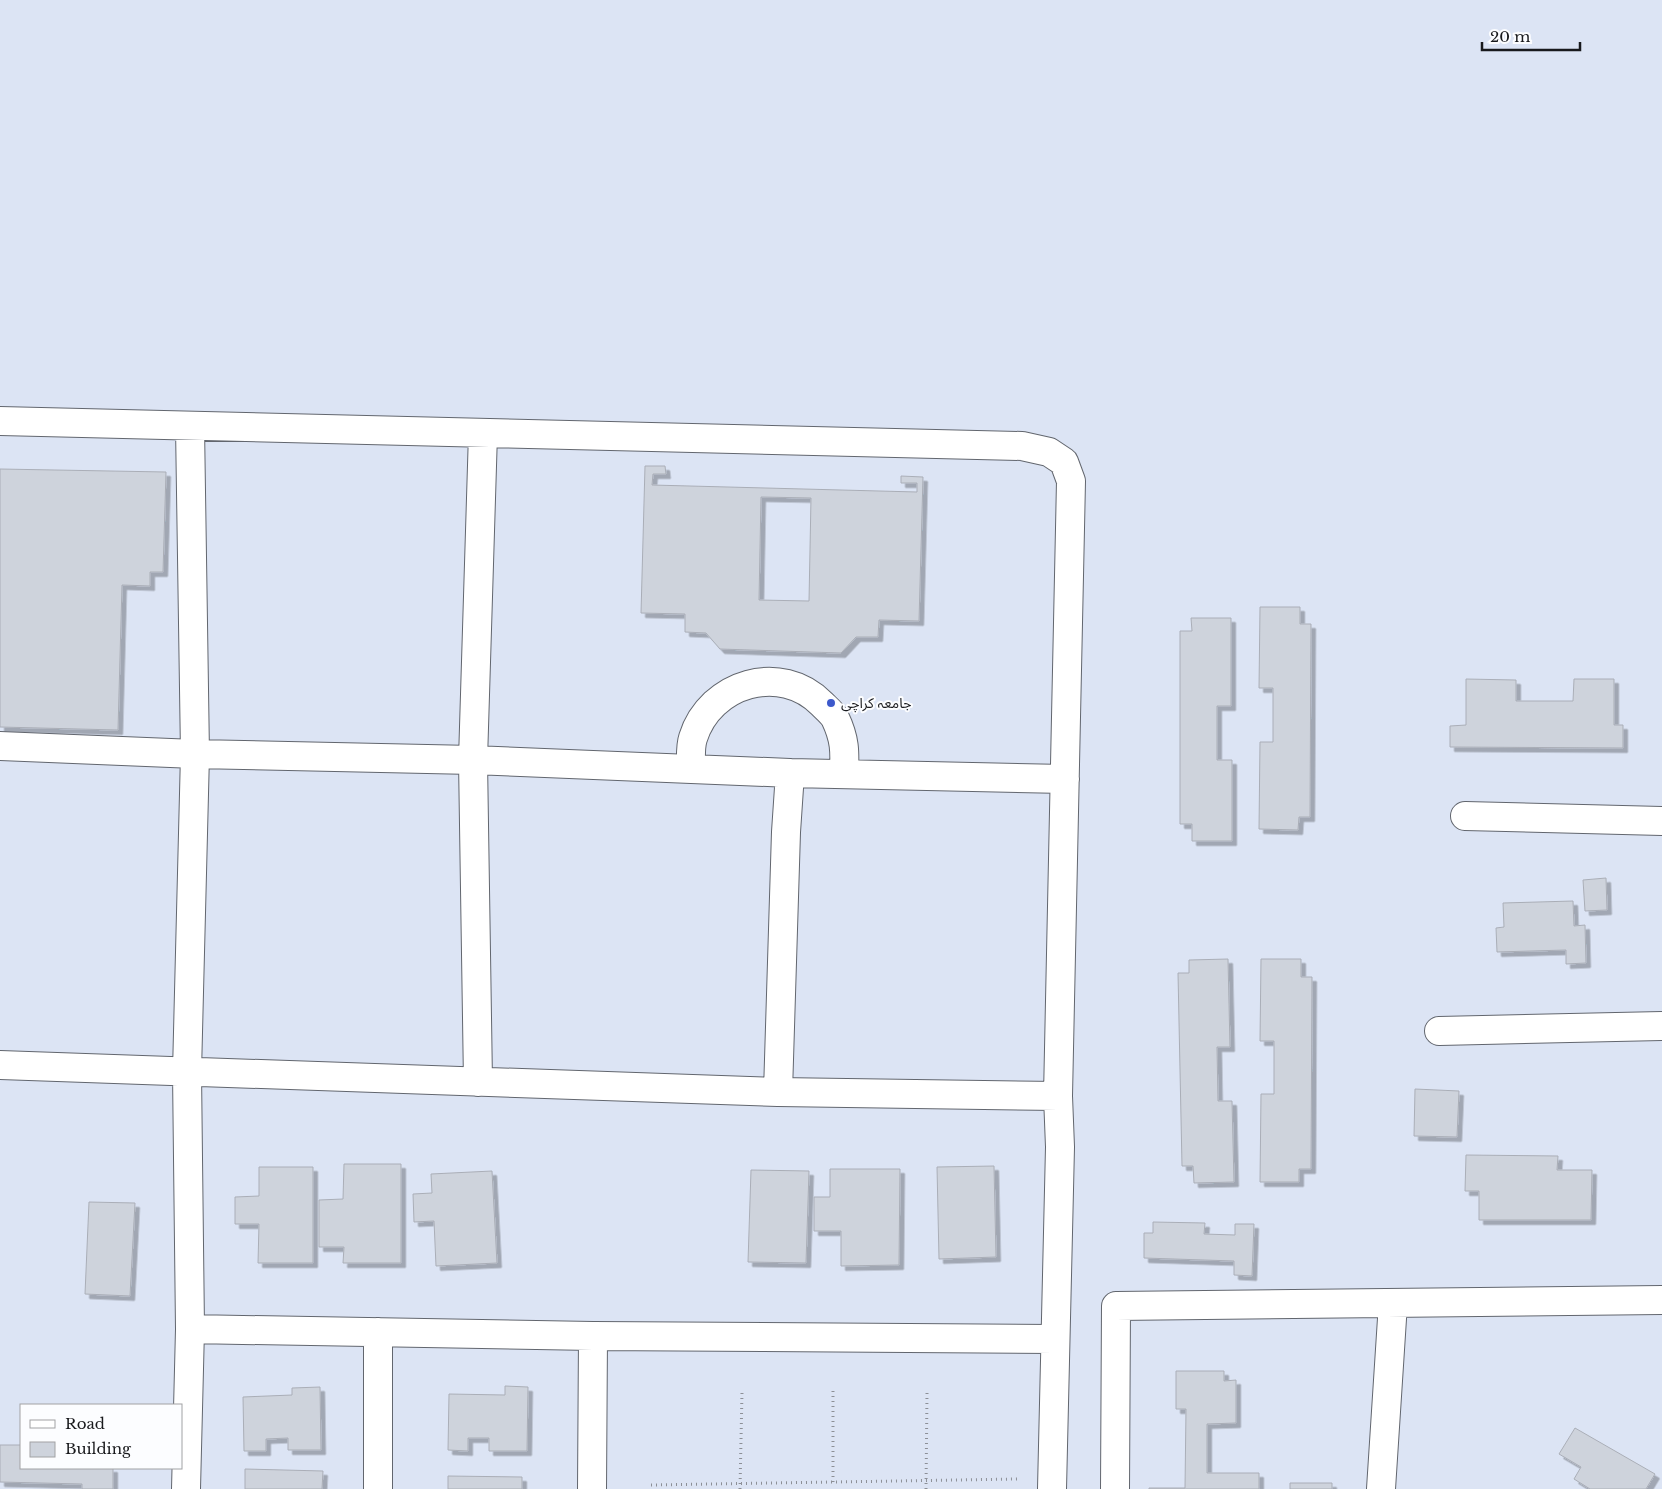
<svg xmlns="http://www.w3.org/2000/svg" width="1662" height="1489" viewBox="0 0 1662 1489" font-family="'Libre Baskerville','Noto Sans Arabic',serif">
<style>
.built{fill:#dce4f4;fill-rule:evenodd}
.building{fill:#ced3dc;stroke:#aaaeb7;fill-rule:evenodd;filter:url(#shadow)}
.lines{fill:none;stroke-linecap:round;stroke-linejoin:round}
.minor-casing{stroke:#62666e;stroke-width:30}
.path{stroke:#8c8f96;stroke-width:3;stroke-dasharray:1 4;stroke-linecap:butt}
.minor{stroke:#fff;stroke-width:28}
.poi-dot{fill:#3c58cb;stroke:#fcfdff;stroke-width:2}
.labels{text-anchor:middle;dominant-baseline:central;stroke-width:4;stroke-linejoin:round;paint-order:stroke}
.poi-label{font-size:14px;fill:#18191c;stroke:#fcfdff;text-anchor:start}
</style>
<defs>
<filter id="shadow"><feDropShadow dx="4.5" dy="4.5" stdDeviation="0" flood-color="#0004"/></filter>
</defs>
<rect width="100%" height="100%" fill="#ebf0f9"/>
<path class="built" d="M 0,0 L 1662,0 L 1662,1489 L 0,1489 ZM 21,1405 L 181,1405 L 181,1468 L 21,1468 Z"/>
<path class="building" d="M 645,466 L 665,466 L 666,474 L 653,474 L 652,485 L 917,492 L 917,483 L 901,483 L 901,476 L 923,477 L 919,621 L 879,620 L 878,637 L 856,637 L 841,653 L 720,649 L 706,633 L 685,632 L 685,614 L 641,613 ZM 761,497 L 811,498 L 809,601 L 759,600 Z
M 0,469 L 166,472 L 163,572 L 150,572 L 150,586 L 122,585 L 118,730 L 0,727 Z
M 1260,607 L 1300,607 L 1300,624 L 1311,624 L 1310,817 L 1299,817 L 1298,830 L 1259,829 L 1260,742 L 1273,742 L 1273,688 L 1259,688 Z
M 1191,618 L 1231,618 L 1231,706 L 1217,706 L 1217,760 L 1232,760 L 1232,841 L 1192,841 L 1192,824 L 1180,824 L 1180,631 L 1192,631 Z
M 1466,679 L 1516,680 L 1516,701 L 1573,701 L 1574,679 L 1614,679 L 1614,725 L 1623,725 L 1623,748 L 1450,747 L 1450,726 L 1466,725 Z
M 1606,878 L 1607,910 L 1585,911 L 1583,880 Z
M 1573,901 L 1574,926 L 1585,925 L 1586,963 L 1566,964 L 1566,950 L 1497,952 L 1496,928 L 1504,927 L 1503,903 Z
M 1228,959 L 1230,1047 L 1217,1047 L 1218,1101 L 1232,1101 L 1234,1182 L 1194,1183 L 1193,1166 L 1182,1166 L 1178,973 L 1189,973 L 1189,960 Z
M 1261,959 L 1301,959 L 1301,977 L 1312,977 L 1311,1169 L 1299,1169 L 1299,1182 L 1260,1182 L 1261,1094 L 1274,1094 L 1274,1041 L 1260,1041 Z
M 1415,1089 L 1459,1091 L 1457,1137 L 1414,1136 Z
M 1466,1155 L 1558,1156 L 1557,1170 L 1592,1170 L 1591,1220 L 1479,1220 L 1479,1191 L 1465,1191 Z
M 344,1164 L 401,1164 L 401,1263 L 343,1263 L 344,1247 L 319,1247 L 319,1200 L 343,1199 Z
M 994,1166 L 996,1257 L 939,1259 L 937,1167 Z
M 259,1167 L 313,1167 L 313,1263 L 258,1263 L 259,1224 L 235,1224 L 235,1197 L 259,1196 Z
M 830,1169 L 900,1169 L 899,1265 L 841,1266 L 841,1231 L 814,1231 L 814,1197 L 830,1197 Z
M 751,1170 L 809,1171 L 806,1263 L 748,1262 Z
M 492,1171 L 497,1263 L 436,1266 L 434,1221 L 414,1222 L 413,1194 L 432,1193 L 431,1174 Z
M 89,1202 L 135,1203 L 130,1296 L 85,1294 Z
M 1153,1222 L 1205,1223 L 1204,1234 L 1235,1235 L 1235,1224 L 1254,1224 L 1252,1276 L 1234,1275 L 1234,1261 L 1144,1258 L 1144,1233 L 1153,1233 Z
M 1176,1371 L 1224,1371 L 1224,1381 L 1236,1380 L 1236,1423 L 1207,1424 L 1207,1473 L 1259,1473 L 1259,1489 L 1149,1489 L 1149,1488 L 1185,1488 L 1186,1409 L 1176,1409 Z
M 505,1386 L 528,1387 L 527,1451 L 489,1451 L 489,1438 L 468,1438 L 468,1451 L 448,1450 L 449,1394 L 505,1395 Z
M 320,1387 L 321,1450 L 288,1450 L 288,1438 L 266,1439 L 266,1451 L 244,1451 L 243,1397 L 292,1395 L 292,1388 Z
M 1575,1428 L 1655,1474 L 1646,1489 L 1590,1489 L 1574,1479 L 1581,1467 L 1559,1454 Z
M 0,1445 L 21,1445 L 21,1468 L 113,1468 L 113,1489 L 82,1489 L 82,1484 L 0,1482 Z
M 245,1469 L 323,1471 L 322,1489 L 245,1489 Z
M 448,1476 L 522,1477 L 522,1489 L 448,1489 Z
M 1290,1483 L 1332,1483 L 1332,1489 L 1290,1489 Z"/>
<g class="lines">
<g class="minor-casing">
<path id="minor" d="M 0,421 L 1022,446 L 1049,452 L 1064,462 L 1071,481 L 1058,1096
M 0,746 L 195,754 L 473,760 L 790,773 L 1065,779
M 691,769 C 691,759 690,747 693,738 C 710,683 781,662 822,704 C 826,708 832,713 835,718 C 845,739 845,751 844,774
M 790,773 L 786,832 L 778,1092 L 1058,1096 L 1060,1147 L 1052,1489
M 1465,816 L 1662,821
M 1439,1031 L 1662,1026
M 0,1065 L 778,1092
M 478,1082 L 473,760 L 483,433
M 190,1329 L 593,1336 L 1054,1339
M 186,1489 L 190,1329 L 187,1072 L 195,754 L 190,426
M 378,1489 L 378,1332
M 592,1489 L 593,1336
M 1115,1489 L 1116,1306 L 1662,1300
M 1381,1489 L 1393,1303"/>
</g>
<path class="path" d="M 833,1482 L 833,1389
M 651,1485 L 1017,1479
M 740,1489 L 742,1392
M 926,1489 L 927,1393"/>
<use href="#minor" class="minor"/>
</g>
<circle class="poi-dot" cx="831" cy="703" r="5"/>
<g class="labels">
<g class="poi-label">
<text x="841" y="703">جامعہ کراچی</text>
</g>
</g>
<rect x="20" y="1404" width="162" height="65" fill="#fcfdff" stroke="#a1a2a4"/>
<rect x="30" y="1420" width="25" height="8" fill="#ffffff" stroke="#a1a2a4"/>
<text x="65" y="1429" font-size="15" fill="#18191c">Road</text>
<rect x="30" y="1442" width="25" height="15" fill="#ced3dc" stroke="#a1a2a4"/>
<text x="65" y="1454" font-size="15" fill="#18191c">Building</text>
<path d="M1482 42v8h98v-8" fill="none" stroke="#18191c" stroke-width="2.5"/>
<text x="1490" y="42" font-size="15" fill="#18191c" stroke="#fcfdff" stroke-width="4" paint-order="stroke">20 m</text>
</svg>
